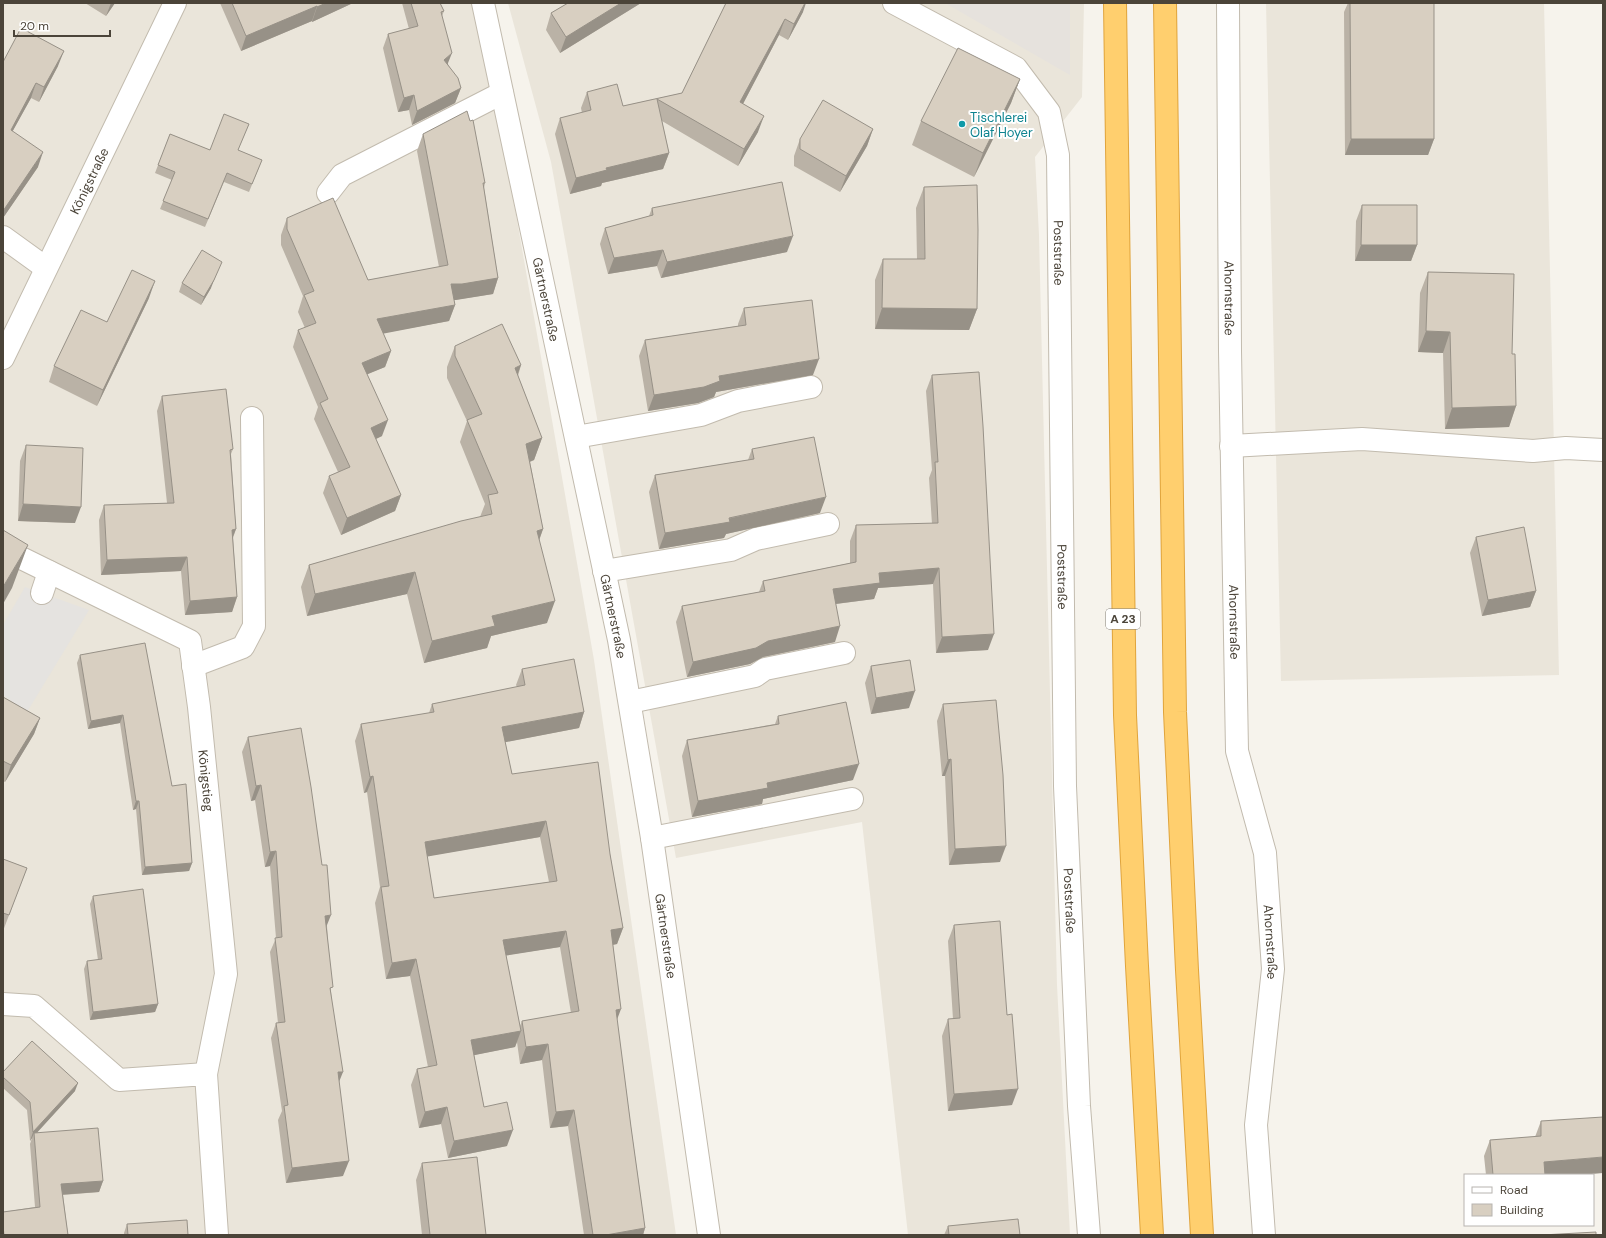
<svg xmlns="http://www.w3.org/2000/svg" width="1606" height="1238" viewBox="0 0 1606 1238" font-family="'DM Sans',sans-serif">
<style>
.residential{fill:#eae5da}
.industrial{fill:#e6e2dd}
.parking{fill:#e5e3e0}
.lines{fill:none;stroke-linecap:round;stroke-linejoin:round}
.minor-casing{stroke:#c2bbae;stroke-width:24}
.highway-casing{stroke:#e0a43c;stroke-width:24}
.minor{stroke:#fff;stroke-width:22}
.highway{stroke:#ffcf6e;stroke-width:22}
.wall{fill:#bab2a6;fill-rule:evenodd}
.shaded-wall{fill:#979187}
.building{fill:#d8cfc1;stroke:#979187;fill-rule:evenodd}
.culture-dot{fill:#0f9aa8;stroke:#fff;stroke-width:1.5}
.labels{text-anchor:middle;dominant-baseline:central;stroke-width:4;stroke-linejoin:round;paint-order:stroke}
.shield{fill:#fff;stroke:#817c74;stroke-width:1}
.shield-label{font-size:12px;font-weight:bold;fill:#4b4439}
.culture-label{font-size:13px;fill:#0d838f;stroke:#fff;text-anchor:start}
.street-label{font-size:13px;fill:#4b4439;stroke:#fff}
</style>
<rect width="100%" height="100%" fill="#f6f3ec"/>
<path class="residential" d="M 3,3 L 479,3 L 594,660 L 676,1235 L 3,1235 Z
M 508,3 L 1084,3 L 1082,97 L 1035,157 L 1039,235 L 1057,985 L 1070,1235 L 908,1235 L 862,822 L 676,858 L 551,162 Z
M 1266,3 L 1544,3 L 1559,675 L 1281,681 Z"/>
<path class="industrial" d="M 945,3 L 1070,3 L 1070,75 Z"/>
<path class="parking" d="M 25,587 L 89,610 L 27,712 L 3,695 L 3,625 Z"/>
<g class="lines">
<g class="minor-casing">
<g id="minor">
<path id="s1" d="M 483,3 L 619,640 L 652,838 L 709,1235"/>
<path id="s2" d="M 894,3 L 1016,68 L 1049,112 L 1058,155 L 1065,786 L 1079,1106 L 1089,1235"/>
<path id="s3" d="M 1228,3 L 1230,351 L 1237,751 L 1265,853 L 1273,969 L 1256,1125 L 1264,1235"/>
<path d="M 328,193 L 342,175 L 502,93"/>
<path d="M 3,237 L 46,268"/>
<path id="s4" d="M 3,358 L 175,3"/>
<path d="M 576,437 L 701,415 L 738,401 L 811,387"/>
<path d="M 1231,446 L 1362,439 L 1533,451 L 1566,448 L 1603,450"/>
<path id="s5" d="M 3,549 L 190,641 L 199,707 L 226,974 L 206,1074"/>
<path d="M 604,571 L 731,550 L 756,539 L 828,524"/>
<path d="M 42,593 L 49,572"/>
<path d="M 193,666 L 243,647 L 254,626 L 252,418"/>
<path d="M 630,702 L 755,676 L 765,669 L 844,653"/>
<path d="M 652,838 L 852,799"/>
<path d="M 3,1004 L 34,1006 L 119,1080 L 206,1074 L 217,1235"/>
</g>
</g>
<g class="highway-casing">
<path id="highway" d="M 1115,3 L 1125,715 L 1137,966 L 1152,1235
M 1165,3 L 1175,712 L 1187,970 L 1202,1235"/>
</g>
<use href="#minor" class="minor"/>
<use href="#highway" class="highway"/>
</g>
<path class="wall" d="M 85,3 L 115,3 L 106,16 Z
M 220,3 L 353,3 L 312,22 L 312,21 L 241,51 Z
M 402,3 L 440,3 L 444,11 L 442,16 L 448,64 L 461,88 L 455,103 L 412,125 L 409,110 L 398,112 L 383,48 L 388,34 L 409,29 Z
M 568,3 L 641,3 L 560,53 L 546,30 L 551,13 Z
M 726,3 L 803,12 L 788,40 L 779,35 L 743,104 L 758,132 L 738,166 L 662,121 L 669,153 L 663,169 L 602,183 L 601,186 L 570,194 L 555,134 L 560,118 L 582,113 L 581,108 L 587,92 L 623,106 L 682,93 Z
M 1348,3 L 1434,3 L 1434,139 L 1428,155 L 1345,155 L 1344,12 Z
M 3,62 L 58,66 L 39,102 L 31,98 L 12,132 L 38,167 L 3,218 Z
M 1020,79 L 1011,103 L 974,177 L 912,145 L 921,121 Z
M 249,124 L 238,150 L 262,160 L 249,192 L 224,182 L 205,227 L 160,209 L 172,180 L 155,173 L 170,134 L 210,150 Z
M 873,129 L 867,146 L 840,192 L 794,166 L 794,156 L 800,139 Z
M 423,134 L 485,183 L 484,188 L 498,278 L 493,294 L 454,300 L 455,305 L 449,321 L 383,333 L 391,351 L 385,367 L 367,374 L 382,436 L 376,439 L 401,495 L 395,511 L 341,535 L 323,493 L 329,476 L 338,472 L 314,419 L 318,407 L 293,347 L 298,330 L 305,328 L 298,312 L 303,296 L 281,245 L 281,235 L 287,218 L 368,280 L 439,267 L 417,151 Z
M 924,187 L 977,309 L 969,330 L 875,329 L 875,280 L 883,259 L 917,259 L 916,208 Z
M 1362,205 L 1417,245 L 1411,261 L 1355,261 L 1356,221 Z
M 652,208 L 787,252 L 661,278 L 657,266 L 608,274 L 600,244 L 605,228 L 649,216 Z
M 1428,272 L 1512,354 L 1516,406 L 1509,427 L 1445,429 L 1443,353 L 1418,352 L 1420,293 Z
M 182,283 L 211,288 L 201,305 L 179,292 Z
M 149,298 L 97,406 L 49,382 L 54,366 L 107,322 Z
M 744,308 L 813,375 L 716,392 L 714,397 L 698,403 L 648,411 L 639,356 L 645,340 L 738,326 L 738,324 Z
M 455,346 L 521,365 L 518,376 L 542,438 L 534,460 L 530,462 L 543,529 L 539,541 L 547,623 L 491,636 L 487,648 L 424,663 L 407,594 L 307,616 L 301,587 L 309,565 L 480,517 L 485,504 L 460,442 L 467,421 L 447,378 L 447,367 Z
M 932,375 L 988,650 L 936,653 L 933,584 L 878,588 L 874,599 L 836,604 L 835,642 L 763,657 L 750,664 L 687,677 L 676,622 L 682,606 L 759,592 L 763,581 L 850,563 L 850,541 L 856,525 L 932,524 L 929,478 L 932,470 L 926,391 Z
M 162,396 L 233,449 L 231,454 L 236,529 L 233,538 L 237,597 L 232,612 L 185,615 L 181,571 L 101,575 L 99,520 L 104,505 L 167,503 L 157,411 Z
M 26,445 L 75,523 L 18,521 L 20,461 Z
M 752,449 L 820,513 L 726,534 L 724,538 L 659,549 L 649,492 L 655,475 L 748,460 Z
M 1476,537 L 1536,591 L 1530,607 L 1482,616 L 1470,553 Z
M 80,655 L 172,786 L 192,863 L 189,871 L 142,875 L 136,809 L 133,810 L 120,723 L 88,729 L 77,663 Z
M 871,666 L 909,708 L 871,714 L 865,683 Z
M 522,669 L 584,712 L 579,728 L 505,742 L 512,774 L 610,854 L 623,928 L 617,944 L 613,945 L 617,1020 L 631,1127 L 645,1228 L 643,1235 L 584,1235 L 568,1126 L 550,1128 L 542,1060 L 520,1064 L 517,1042 L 515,1047 L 474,1055 L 484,1107 L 507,1146 L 448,1158 L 441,1124 L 419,1128 L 411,1085 L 417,1069 L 428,1067 L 410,976 L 386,979 L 375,903 L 380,887 L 367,792 L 364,793 L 355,741 L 361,724 L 429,713 L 432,704 L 517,687 L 516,685 ZM 540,837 L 549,882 L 434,898 L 427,856 ZM 560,947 L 571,1013 L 522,1021 L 520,1026 L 506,955 Z
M 3,697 L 40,718 L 34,734 L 5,782 L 3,781 Z
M 943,704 L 1000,862 L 949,865 L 945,776 L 942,776 L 937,721 Z
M 778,716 L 853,780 L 763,799 L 762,804 L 692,817 L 682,756 L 687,740 L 775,724 Z
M 248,737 L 327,926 L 331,992 L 339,1081 L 343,1176 L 286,1183 L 278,1120 L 282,1111 L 271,1038 L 276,1023 L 278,1023 L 270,952 L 276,938 L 270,866 L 265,867 L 255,800 L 251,801 L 242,752 Z
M 3,859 L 27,868 L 3,931 Z
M 93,896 L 158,1004 L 155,1012 L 90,1020 L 84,969 L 87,961 L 98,960 L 90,904 Z
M 954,925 L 1012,1105 L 948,1111 L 942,1036 L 948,1019 L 953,1019 L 948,941 Z
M 3,1072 L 75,1091 L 37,1132 L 103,1181 L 99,1192 L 63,1195 L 68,1235 L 3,1235 L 3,1212 L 35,1207 L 30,1144 L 32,1138 L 30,1141 L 27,1110 L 3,1088 Z
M 1541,1121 L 1580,1175 L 1486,1175 L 1484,1156 L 1490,1140 L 1535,1137 Z
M 422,1163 L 486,1235 L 422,1235 L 416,1180 Z
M 127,1224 L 188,1235 L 124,1235 L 124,1233 Z
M 948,1226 L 1020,1235 L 944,1235 Z"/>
<path class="shaded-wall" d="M 111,3 L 115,3 L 106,16 Z
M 326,3 L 353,3 L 312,22 L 317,7 Z
M 621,3 L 641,3 L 560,53 L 566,37 Z
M 805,3 L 806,3 L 803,12 L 788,40 L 794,24 Z
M 317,6 L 312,21 L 241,51 L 246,36 Z
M 785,19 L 779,35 L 735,119 L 740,102 Z
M 64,51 L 58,66 L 39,102 L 44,87 Z
M 452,53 L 446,68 L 444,60 Z
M 1020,79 L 1011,103 L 974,177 L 983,153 Z
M 36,83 L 31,98 L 5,145 L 11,130 Z
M 461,88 L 455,103 L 412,125 L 417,111 Z
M 414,95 L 409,110 L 398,112 L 404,98 Z
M 764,116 L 758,132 L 738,166 L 744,149 Z
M 873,129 L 867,146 L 840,192 L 846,176 Z
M 1351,139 L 1434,139 L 1428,155 L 1345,155 Z
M 43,152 L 38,167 L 3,218 L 3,211 Z
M 669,153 L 663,169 L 602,183 L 601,186 L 570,194 L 576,178 L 606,168 Z
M 793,236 L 787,252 L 661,278 L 667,262 Z
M 1361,245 L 1417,245 L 1411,261 L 1355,261 Z
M 663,250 L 657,266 L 608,274 L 614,258 Z
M 218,270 L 211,288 L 201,305 L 204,297 Z
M 498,278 L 493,294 L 456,300 L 445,300 L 451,284 Z
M 155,281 L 149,298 L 97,406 L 103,390 Z
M 455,305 L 449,321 L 371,336 L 377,319 Z
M 882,308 L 977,309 L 969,330 L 875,329 Z
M 1426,331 L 1450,332 L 1443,353 L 1418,352 Z
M 391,351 L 385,367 L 356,379 L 362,363 Z
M 819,359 L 813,375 L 716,392 L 714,397 L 698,403 L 648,411 L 654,395 L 719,376 Z
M 521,365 L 513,387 L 515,368 Z
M 1516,406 L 1509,427 L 1445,429 L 1452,408 Z
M 388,420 L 382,436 L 365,444 L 371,428 Z
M 542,438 L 534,460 L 518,466 L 526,444 Z
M 401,495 L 395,511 L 341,535 L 347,518 Z
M 826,497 L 820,513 L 726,534 L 724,538 L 659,549 L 665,533 Z
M 23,504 L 81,507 L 75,523 L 18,521 Z
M 236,529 L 230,544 L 232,530 Z
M 543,529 L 535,551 L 537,531 Z
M 28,545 L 12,588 L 3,604 L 3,587 Z
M 187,557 L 181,571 L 101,575 L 107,560 Z
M 939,568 L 933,584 L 878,588 L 874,599 L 827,605 L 833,589 L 879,573 Z
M 415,572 L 407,594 L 307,616 L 315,594 Z
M 1536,591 L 1530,607 L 1482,616 L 1488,600 Z
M 237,597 L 232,612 L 185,615 L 190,601 Z
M 555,601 L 547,623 L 491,636 L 487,648 L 424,663 L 432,641 L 492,616 Z
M 840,626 L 835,642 L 763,657 L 750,664 L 687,677 L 693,662 L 768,641 Z
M 994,634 L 988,650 L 936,653 L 942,637 Z
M 915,691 L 909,708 L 871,714 L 876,698 Z
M 584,712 L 579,728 L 496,744 L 502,727 Z
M 123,715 L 120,723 L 88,729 L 91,721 Z
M 40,718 L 34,734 L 5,782 L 11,765 Z
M 951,759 L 945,776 L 942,776 L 948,760 Z
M 859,764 L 853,780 L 763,799 L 762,804 L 692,817 L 698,801 L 767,783 Z
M 373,776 L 367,792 L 364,793 L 370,777 Z
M 261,785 L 255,800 L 251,801 L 256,786 Z
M 136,801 L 139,801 L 136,809 L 133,810 Z
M 546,821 L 540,837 L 419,858 L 425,842 Z
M 1006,846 L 1000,862 L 949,865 L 955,849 Z
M 276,851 L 270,866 L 265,867 L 270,852 Z
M 192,863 L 189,871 L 142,875 L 145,867 Z
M 331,915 L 325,930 L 325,916 Z
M 623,928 L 617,944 L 605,946 L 611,930 Z
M 566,931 L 560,947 L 497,957 L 503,940 Z
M 416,959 L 410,976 L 386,979 L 392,963 Z
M 158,1004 L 155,1012 L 90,1020 L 93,1012 Z
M 621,1009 L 615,1025 L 616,1010 Z
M 521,1031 L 515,1047 L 465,1057 L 471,1040 Z
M 548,1044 L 542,1060 L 520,1064 L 526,1047 Z
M 338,1072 L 343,1072 L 337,1087 Z
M 78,1083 L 75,1091 L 34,1136 L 34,1133 L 32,1138 L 30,1141 L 33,1132 Z
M 1018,1089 L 1012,1105 L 948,1111 L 954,1094 Z
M 447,1107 L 441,1124 L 419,1128 L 425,1112 Z
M 574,1110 L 568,1126 L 550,1128 L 556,1112 Z
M 513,1130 L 507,1146 L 448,1158 L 454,1141 Z
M 1603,1157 L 1603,1173 L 1580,1175 L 1540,1175 L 1544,1162 Z
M 349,1161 L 343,1176 L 286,1183 L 292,1168 Z
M 103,1181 L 99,1192 L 57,1195 L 61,1184 Z
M 645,1228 L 643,1235 L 606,1235 Z"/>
<path class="building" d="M 232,3 L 326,3 L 317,7 L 317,6 L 246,36 Z
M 411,3 L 440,3 L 444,11 L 441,12 L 452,53 L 444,60 L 458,78 L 461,88 L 417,111 L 414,95 L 404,98 L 388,34 L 418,26 Z
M 568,3 L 621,3 L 566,37 L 551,13 Z
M 726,3 L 805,3 L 794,24 L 785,19 L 740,102 L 764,116 L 744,149 L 657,99 L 669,153 L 606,168 L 607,170 L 576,178 L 560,118 L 591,110 L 587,92 L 617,84 L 623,106 L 682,93 Z
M 1350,3 L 1434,3 L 1434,139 L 1351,139 Z
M 21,28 L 64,51 L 44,87 L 36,83 L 11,130 L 43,152 L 3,211 L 3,62 Z
M 958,48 L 1020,79 L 983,153 L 921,121 Z
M 823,100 L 873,129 L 846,176 L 800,149 L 800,139 Z
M 467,111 L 470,121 L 473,120 L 485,183 L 483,183 L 498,278 L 462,284 L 451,284 L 455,305 L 377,319 L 391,351 L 362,363 L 388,420 L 371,428 L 401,495 L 347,518 L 329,476 L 350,467 L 320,403 L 328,399 L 298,330 L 316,323 L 304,295 L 314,291 L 287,229 L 287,218 L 333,198 L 368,280 L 448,265 L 423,134 Z
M 224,114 L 249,124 L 238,150 L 262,160 L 252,184 L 227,173 L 208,219 L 163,201 L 175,172 L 158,165 L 170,134 L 210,150 Z
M 782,182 L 793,236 L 667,262 L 663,250 L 614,258 L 605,228 L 653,215 L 652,208 Z
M 977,185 L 978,230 L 977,309 L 882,308 L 883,259 L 925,259 L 924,187 Z
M 1362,205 L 1417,205 L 1417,245 L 1361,245 Z
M 202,250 L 222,262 L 214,280 L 204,297 L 182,283 Z
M 132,270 L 155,281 L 103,390 L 54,366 L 81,310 L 107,322 Z
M 1428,272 L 1514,274 L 1512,354 L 1515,354 L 1516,406 L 1452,408 L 1450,332 L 1426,331 Z
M 812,300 L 819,359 L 719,376 L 720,381 L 704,387 L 654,395 L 645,340 L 746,325 L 744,308 Z
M 502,324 L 521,365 L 515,368 L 542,438 L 526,444 L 543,529 L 537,531 L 555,601 L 492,616 L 495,626 L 432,641 L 415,572 L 315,594 L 309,565 L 461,521 L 492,514 L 488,495 L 498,493 L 467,420 L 482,414 L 455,356 L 455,346 Z
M 979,372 L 983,426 L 994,634 L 942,637 L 939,568 L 879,573 L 880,583 L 833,589 L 840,626 L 768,641 L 756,648 L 693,662 L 682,606 L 765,591 L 763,581 L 856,562 L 856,525 L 938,523 L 935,462 L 938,462 L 932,375 Z
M 226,389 L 233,449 L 230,450 L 236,529 L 232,530 L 237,597 L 190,601 L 187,557 L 107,560 L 104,505 L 174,503 L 162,396 Z
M 814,437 L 826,497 L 729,518 L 730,522 L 665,533 L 655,475 L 754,459 L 752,449 Z
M 26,445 L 83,448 L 81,507 L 23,504 Z
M 1524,527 L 1536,591 L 1488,600 L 1476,537 Z
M 3,530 L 28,545 L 3,587 Z
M 145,643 L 172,786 L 186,784 L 192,863 L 145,867 L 139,801 L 136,801 L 123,715 L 91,721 L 80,655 Z
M 574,659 L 584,712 L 502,727 L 512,774 L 598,762 L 610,854 L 623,928 L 611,930 L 621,1009 L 616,1010 L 631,1127 L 645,1228 L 606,1235 L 593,1235 L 574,1110 L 556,1112 L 548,1044 L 526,1047 L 522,1021 L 579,1011 L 566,931 L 503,940 L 521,1031 L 471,1040 L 484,1107 L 507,1102 L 513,1130 L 454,1141 L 447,1107 L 425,1112 L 417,1069 L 437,1065 L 416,959 L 392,963 L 381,887 L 389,886 L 373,776 L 370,777 L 361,724 L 434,712 L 432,704 L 525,685 L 522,669 ZM 546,821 L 557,881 L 434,898 L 425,842 Z
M 910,660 L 915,691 L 876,698 L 871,666 Z
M 3,697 L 40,718 L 11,765 L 3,761 Z
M 996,700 L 1003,775 L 1006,846 L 955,849 L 951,759 L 948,760 L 943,704 Z
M 846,702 L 859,764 L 767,783 L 768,788 L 698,801 L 687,740 L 779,724 L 778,716 Z
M 301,728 L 311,787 L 322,865 L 327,865 L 331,915 L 325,916 L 333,987 L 330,988 L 343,1072 L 338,1072 L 349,1161 L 292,1168 L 284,1106 L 288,1105 L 276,1023 L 285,1022 L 275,938 L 282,937 L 276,851 L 270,852 L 261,785 L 256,786 L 248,737 Z
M 3,859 L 27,868 L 9,915 L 3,913 Z
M 143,889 L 158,1004 L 93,1012 L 87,961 L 102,959 L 93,896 Z
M 1000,921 L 1007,1015 L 1012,1014 L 1018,1089 L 954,1094 L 948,1019 L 960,1018 L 954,925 Z
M 32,1041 L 78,1083 L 33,1132 L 30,1102 L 3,1077 L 3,1072 Z
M 1603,1117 L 1603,1157 L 1544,1162 L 1545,1175 L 1493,1175 L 1490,1140 L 1541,1136 L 1541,1121 Z
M 98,1128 L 103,1181 L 61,1184 L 68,1235 L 4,1235 L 3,1226 L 3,1212 L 40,1207 L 34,1133 Z
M 477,1157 L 486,1235 L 430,1235 L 422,1163 Z
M 1018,1219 L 1020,1235 L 949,1235 L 948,1226 Z
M 187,1220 L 188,1235 L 128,1235 L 127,1224 Z
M 1596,1232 L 1596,1235 L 1542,1235 Z"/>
<circle class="culture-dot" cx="962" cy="124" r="4"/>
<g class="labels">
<rect class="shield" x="1106" y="609" width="34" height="20" rx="3"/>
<g class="shield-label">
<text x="1123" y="619">A 23</text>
</g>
<g class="culture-label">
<text x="970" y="117">Tischlerei<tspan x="970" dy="15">Olaf Hoyer</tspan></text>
</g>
<g class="street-label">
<text stroke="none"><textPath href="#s4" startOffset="197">Königstraße</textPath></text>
<text stroke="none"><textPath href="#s2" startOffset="335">Poststraße</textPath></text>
<text stroke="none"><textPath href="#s3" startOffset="295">Ahornstraße</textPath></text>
<text stroke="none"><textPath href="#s1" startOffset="303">Gärtnerstraße</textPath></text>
<text stroke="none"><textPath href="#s2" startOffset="659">Poststraße</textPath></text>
<text stroke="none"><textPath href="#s1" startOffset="627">Gärtnerstraße</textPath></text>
<text stroke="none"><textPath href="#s3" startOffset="619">Ahornstraße</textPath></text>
<text stroke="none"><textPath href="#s5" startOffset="349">Königstieg</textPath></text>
<text stroke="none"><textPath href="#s2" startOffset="983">Poststraße</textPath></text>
<text stroke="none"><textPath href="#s1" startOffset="951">Gärtnerstraße</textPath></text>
<text stroke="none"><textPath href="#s3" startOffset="943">Ahornstraße</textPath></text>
</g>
</g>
<rect width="1606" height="1238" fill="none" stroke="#4b4439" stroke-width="8"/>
<rect x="1464" y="1174" width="130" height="52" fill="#ffffff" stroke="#b7b4b0"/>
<rect x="1472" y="1187" width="20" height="6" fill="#ffffff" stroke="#b7b4b0"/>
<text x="1500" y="1194" font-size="12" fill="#4b4439">Road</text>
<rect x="1472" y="1204" width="20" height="12" fill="#d8cfc1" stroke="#b7b4b0"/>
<text x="1500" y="1214" font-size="12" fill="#4b4439">Building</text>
<path d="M14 30v6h96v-6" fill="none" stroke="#4b4439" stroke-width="2"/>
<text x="20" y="30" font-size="12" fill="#4b4439" stroke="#ffffff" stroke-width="3" paint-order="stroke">20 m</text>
</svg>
